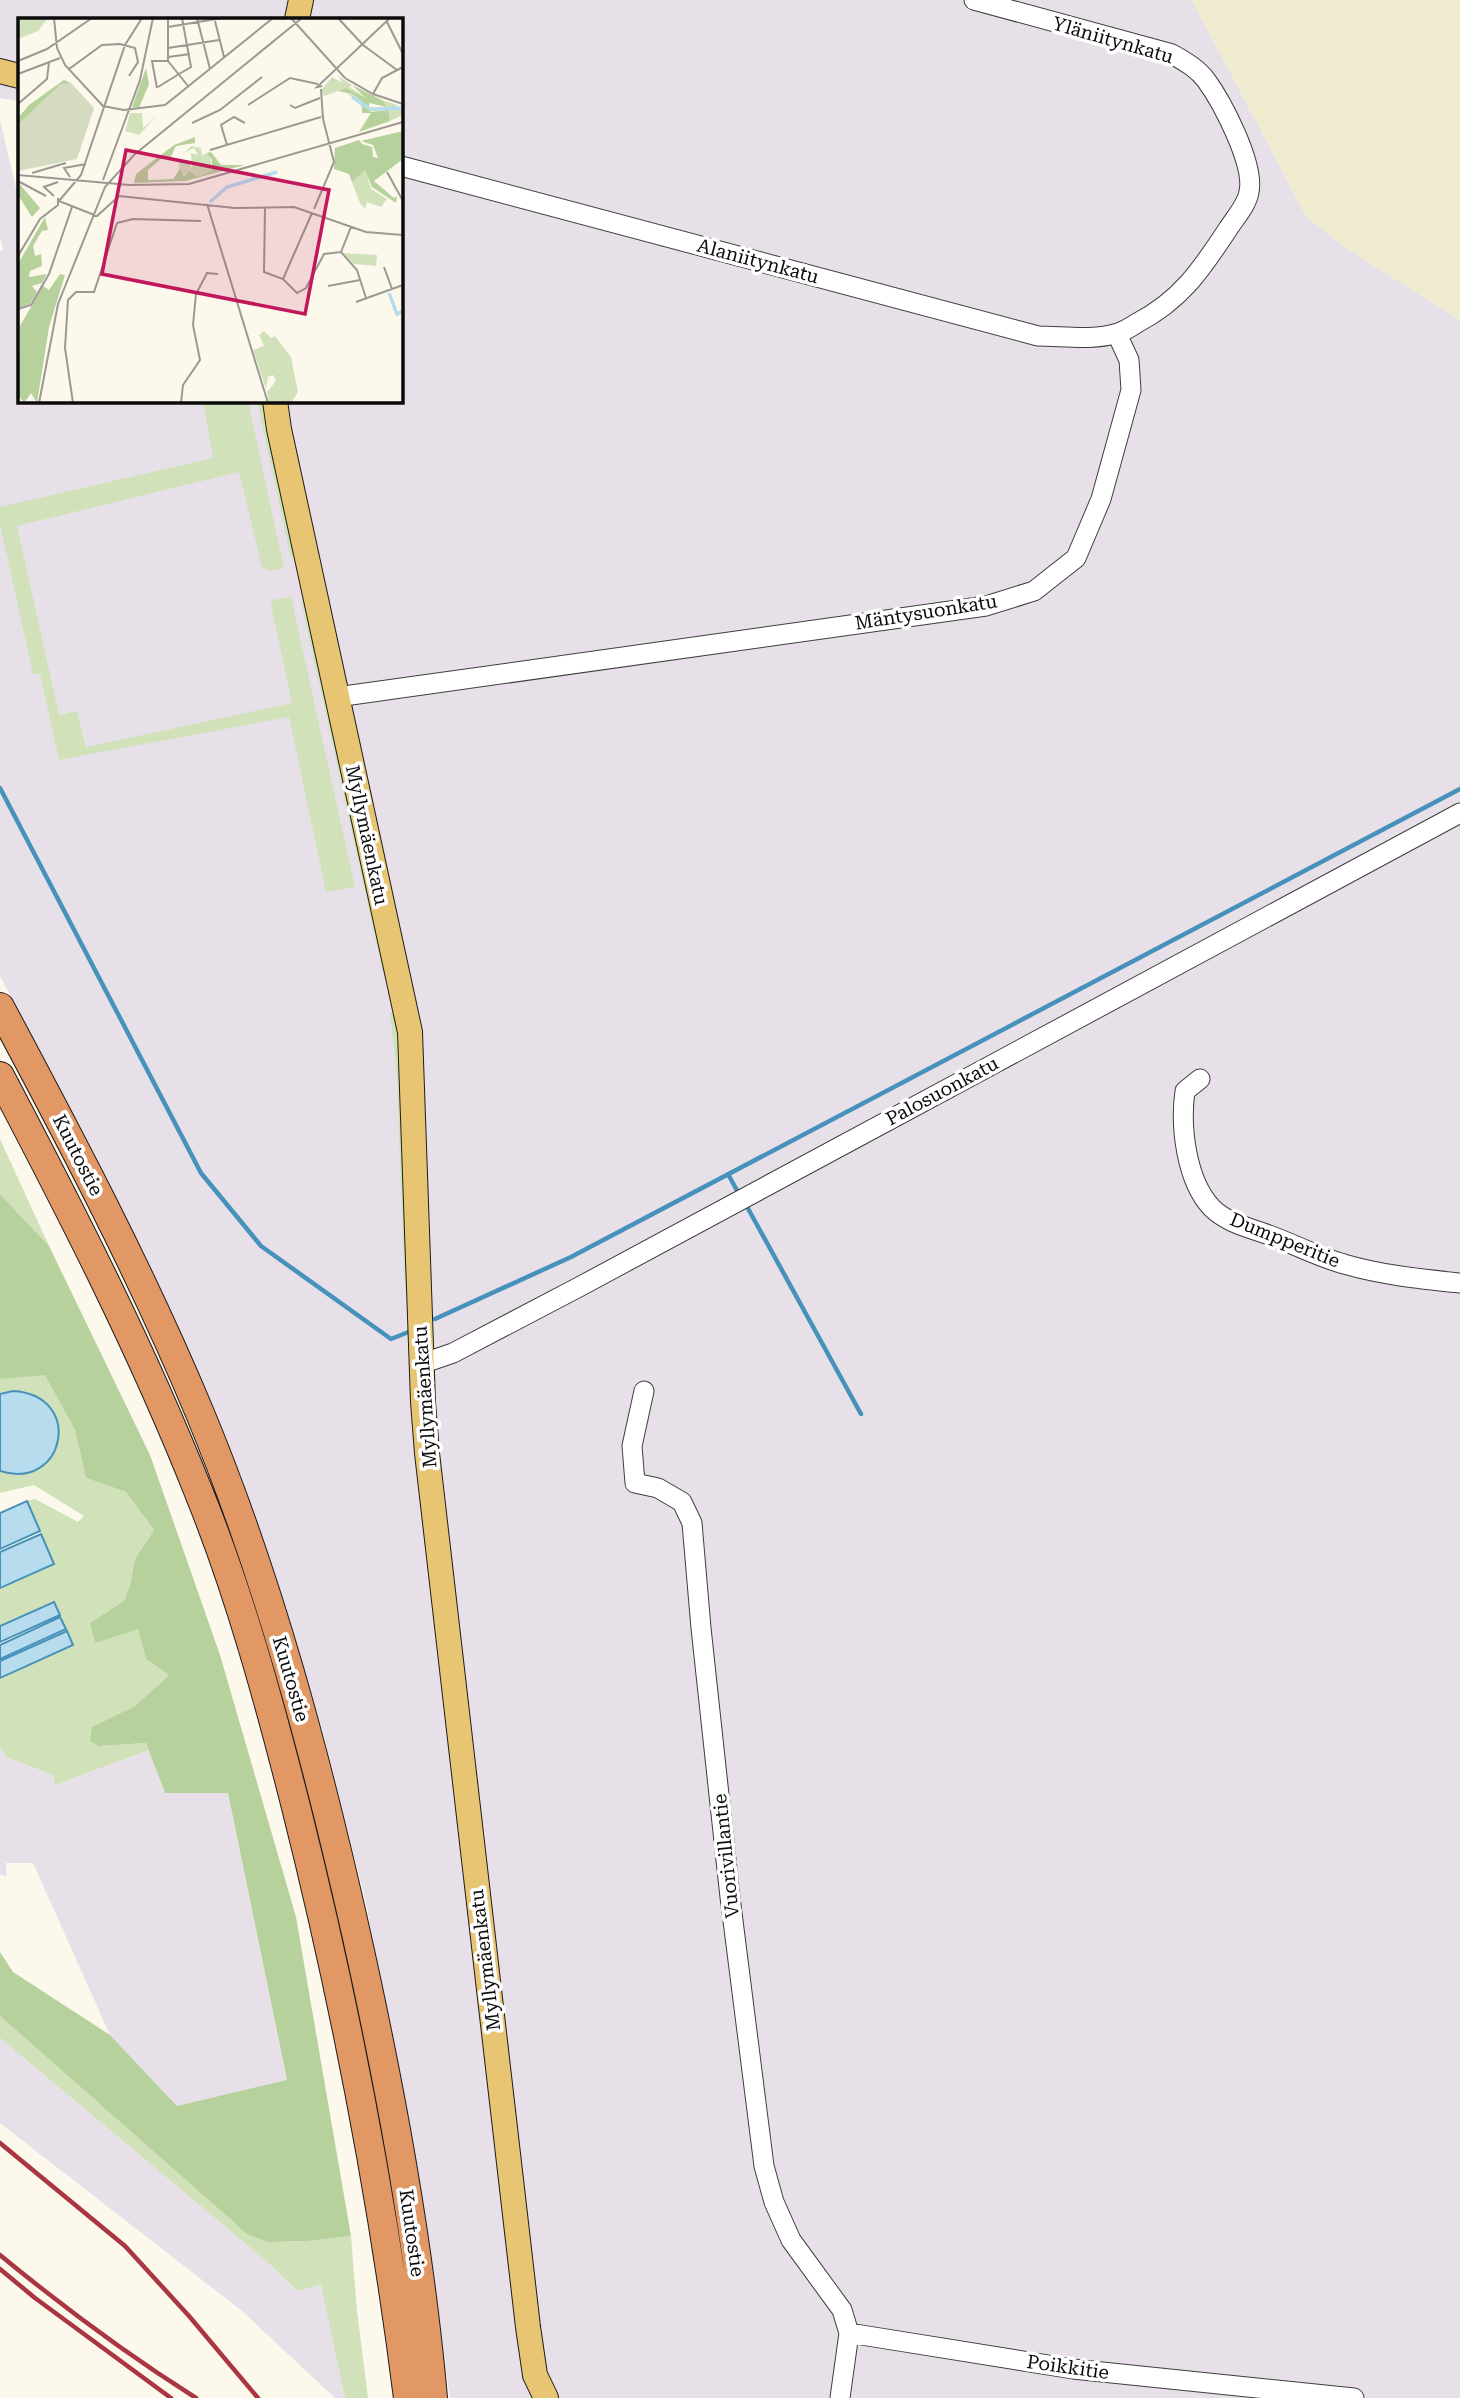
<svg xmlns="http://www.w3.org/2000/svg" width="1460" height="2398" viewBox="0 0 1460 2398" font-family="'Roboto Serif',serif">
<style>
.industrial{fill:#e8e0e9}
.farmland{fill:#efebcf}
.green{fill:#d1e2ba}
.forest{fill:#b6d19c}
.water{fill:#b7dcee;stroke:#4792bb;stroke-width:2}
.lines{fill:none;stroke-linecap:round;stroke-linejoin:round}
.stream{stroke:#4792bb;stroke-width:4.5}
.minor-casing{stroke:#3e3e3e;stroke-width:21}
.major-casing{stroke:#1c1c1c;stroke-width:26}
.highway-casing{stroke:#1c1c1c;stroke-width:30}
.minor{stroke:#fff;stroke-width:19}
.major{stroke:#e7c572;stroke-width:24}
.highway{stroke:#e19865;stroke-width:28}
.rail{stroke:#a93640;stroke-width:4.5}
.labels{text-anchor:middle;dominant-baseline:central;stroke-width:7;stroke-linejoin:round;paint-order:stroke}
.street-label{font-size:19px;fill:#0b0b0b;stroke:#fff}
.inset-river{fill:none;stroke:#b7dcee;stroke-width:3.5}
.inset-road{fill:none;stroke:#9c9992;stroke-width:2}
.view{fill:#c2185b;fill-opacity:0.15;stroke:#c2185b;stroke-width:3.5}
.inset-edge{fill:none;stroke:#0b0b0b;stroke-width:3.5}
</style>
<rect width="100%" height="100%" fill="#fcf8ec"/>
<path class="industrial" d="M 0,0 L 1192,0 L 1306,216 L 1346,248 L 1460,320 L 1460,2398 L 450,2398 L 405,2099 L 365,1899 L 322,1729 L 271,1561 L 214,1409 L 156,1282 L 96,1157 L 0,976 L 0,251 L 3,250 L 0,237 L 0,120 L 19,201 L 19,401 L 401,401 L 401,19 L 19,19 L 19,101 L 0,98 Z
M 0,1747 L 6,1757 L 53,1775 L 55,1785 L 149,1750 L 165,1793 L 228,1793 L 287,2081 L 177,2106 L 110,2035 L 33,1863 L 6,1863 L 6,1877 L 0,1874 Z
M 0,2038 L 266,2261 L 296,2291 L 322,2285 L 345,2398 L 335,2398 L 242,2311 L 0,2123 Z"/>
<path class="farmland" d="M 1192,0 L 1460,0 L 1460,320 L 1346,248 L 1306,216 Z"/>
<path class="green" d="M 203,401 L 248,401 L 284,568 L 269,571 L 262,567 L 239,472 L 17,526 L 59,715 L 77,711 L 86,747 L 292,703 L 271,606 L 272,600 L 291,597 L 355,887 L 326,892 L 289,717 L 59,760 L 40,674 L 33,674 L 0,524 L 0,507 L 213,458 Z
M 257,401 L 264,401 L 295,553 L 291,559 Z
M 305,601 L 389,973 L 383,973 L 301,602 Z
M 395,1012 L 404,1088 L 410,1295 L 406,1292 L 404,1274 L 397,1077 L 390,1013 Z
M 0,1139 L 49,1246 L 0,1194 Z
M 45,1374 L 75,1430 L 86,1478 L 126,1492 L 154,1530 L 135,1559 L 130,1586 L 124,1601 L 91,1623 L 95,1642 L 138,1628 L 146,1659 L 169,1675 L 135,1706 L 92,1727 L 99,1746 L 146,1743 L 149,1750 L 55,1785 L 53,1775 L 6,1757 L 0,1747 L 0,1678 L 73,1645 L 54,1602 L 0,1626 L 0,1588 L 54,1564 L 27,1501 L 35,1499 L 78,1522 L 84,1516 L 34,1485 L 0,1493 L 0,1379 Z
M 0,2016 L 247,2234 L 268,2242 L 308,2241 L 351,2236 L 357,2311 L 368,2398 L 345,2398 L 321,2285 L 297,2291 L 266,2261 L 0,2038 Z"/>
<path class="forest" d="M 0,1194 L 49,1246 L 150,1455 L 220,1655 L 296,1917 L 351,2236 L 308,2241 L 268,2242 L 247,2234 L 0,2016 L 0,1952 L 13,1972 L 110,2035 L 177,2106 L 287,2080 L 228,1793 L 165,1793 L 146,1743 L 99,1746 L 90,1741 L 92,1727 L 135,1706 L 169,1675 L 146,1659 L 138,1629 L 95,1643 L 90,1623 L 124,1601 L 130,1586 L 135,1559 L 154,1530 L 126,1492 L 86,1478 L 75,1430 L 45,1375 L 0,1379 Z"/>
<path class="water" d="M 13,1391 C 85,1395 65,1492 0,1471 L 0,1394 Z
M 27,1501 L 40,1531 L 0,1549 L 0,1513 Z
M 41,1534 L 54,1564 L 0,1588 L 0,1552 Z
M 54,1602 L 60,1615 L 0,1642 L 0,1626 Z
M 60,1617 L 66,1629 L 0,1659 L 0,1645 Z
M 67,1631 L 73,1645 L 0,1678 L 0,1661 Z"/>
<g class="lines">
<path class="stream" d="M 0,788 L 201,1173 L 261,1246 L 391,1339 L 411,1331
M 728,1174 L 740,1196
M 745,1203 L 861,1414
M 435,1319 L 571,1257 L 1460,789"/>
<g class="minor-casing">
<path id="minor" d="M 401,166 L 1038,336 C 1063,336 1093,341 1118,333 C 1124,331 1131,327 1137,323 C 1181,300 1201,270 1228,229 C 1235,218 1247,205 1249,192 C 1255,164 1222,102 1206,80 C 1197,68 1184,61 1172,54 L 974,0
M 337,697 L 986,606 L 1034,591 L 1076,558 L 1101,499 L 1131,390 L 1129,360 L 1117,334
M 1200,1079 L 1185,1091 C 1180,1126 1186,1181 1212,1208 C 1227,1223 1250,1228 1269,1235 C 1294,1244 1318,1257 1344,1264 C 1381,1275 1421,1279 1460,1283
M 421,1364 L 453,1353 L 579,1287 L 1460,813
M 644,1391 L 632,1446 L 635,1483 L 658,1488 L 682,1502 L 692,1523 L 701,1628 L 730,1897 L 764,2166 L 774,2202 L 791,2240 L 842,2310 L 849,2333 L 840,2398
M 849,2333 L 1073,2369 L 1354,2398"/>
</g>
<g class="major-casing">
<path id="major" d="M 297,19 L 301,0
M 0,71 L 19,76
M 275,401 L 279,429 L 410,1032 L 423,1402 L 427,1453 L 528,2327 L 535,2375 L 546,2398"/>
</g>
<g class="highway-casing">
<path id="highway" d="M 0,1007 C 71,1140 141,1272 199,1411 C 269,1579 316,1755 356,1933 C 390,2086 419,2241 433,2398
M 0,1076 C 72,1213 142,1349 199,1493 C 240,1594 269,1701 296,1807 C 345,2002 383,2199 408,2398"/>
</g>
<use href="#minor" class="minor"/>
<use href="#major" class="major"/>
<use href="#highway" class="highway"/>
<path class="rail" d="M 0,2143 L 125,2246 L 189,2316 L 258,2398
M 0,2255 C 62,2306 128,2355 196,2398
M 0,2269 L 35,2298 L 171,2398"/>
</g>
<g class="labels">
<g class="street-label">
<text transform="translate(1113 40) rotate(16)">Yläniitynkatu</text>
<text transform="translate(758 261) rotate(15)">Alaniitynkatu</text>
<text transform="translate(926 612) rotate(-9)">Mäntysuonkatu</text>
<text transform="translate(367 835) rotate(78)">Myllymäenkatu</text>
<text transform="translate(942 1091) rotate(-28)">Palosuonkatu</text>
<text transform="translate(78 1155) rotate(63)">Kuutostie</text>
<text transform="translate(1285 1240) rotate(22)">Dumpperitie</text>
<text transform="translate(425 1397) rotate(-94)">Myllymäenkatu</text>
<text transform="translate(291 1679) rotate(74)">Kuutostie</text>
<text transform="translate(726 1856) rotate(-96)">Vuorivillantie</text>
<text transform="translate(485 1960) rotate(-97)">Myllymäenkatu</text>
<text transform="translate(412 2233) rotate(82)">Kuutostie</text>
<text transform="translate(1068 2367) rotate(8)">Poikkitie</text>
</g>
</g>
<g transform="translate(18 18)">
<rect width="385" height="385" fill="#fcf8ec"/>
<path d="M 0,0 L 30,0 L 20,13 L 0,21 ZM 319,57 L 334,67 L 331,69 L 343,76 L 348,80 L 328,70 L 306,78 L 303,72 L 314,59 L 325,65 ZM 328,75 L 335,76 L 351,90 L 368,90 L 364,82 L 379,87 L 375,91 L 385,92 L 385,97 L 372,103 L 369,92 L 345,94 L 341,83 ZM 112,95 L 124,95 L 125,110 L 139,98 L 121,117 L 107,113 ZM 173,128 L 183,130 L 184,138 L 192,133 L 194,153 L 179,160 L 160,155 L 162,143 L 168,142 L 174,150 L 173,135 L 180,137 L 176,130 L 166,135 ZM 347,151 L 353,171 L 369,181 L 363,189 L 349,184 L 347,191 L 342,185 L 334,164 ZM 325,235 L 359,237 L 358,248 L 336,246 ZM 246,313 L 253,320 L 257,318 L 273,339 L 280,374 L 273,385 L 251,385 L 249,374 L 258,363 L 255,357 L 250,359 L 248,371 L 235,332 L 246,328 L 241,317 Z" fill="#d1e2ba"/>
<path d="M 128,50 L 131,66 L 121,90 L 114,89 ZM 46,62 L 53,65 L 42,67 L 0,107 L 0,100 L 11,87 ZM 334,67 L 364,82 L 369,89 L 351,85 L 351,90 L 335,76 L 320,73 L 328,70 L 348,80 ZM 344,88 L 353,94 L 370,92 L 372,103 L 341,114 L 353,95 L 344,95 ZM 385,113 L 385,141 L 356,163 L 376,180 L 379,178 L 378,185 L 354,169 L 347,152 L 334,164 L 331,156 L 316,151 L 317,130 L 341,122 L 344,126 L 354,129 L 355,139 L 360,140 L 355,127 L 343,123 ZM 177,119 L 177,125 L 158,128 L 152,141 L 144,140 L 130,152 L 130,162 L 155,161 L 162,151 L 166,158 L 172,153 L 179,159 L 194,153 L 194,141 L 189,136 L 193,134 L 203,147 L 227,147 L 167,163 L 116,165 L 118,156 L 156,127 ZM 0,164 L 22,190 L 14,199 L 0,177 ZM 27,199 L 30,212 L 24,213 L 15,228 L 17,238 L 23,236 L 24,248 L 12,253 L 11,259 L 29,256 L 24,265 L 14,268 L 19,274 L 12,286 L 0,290 L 0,246 ZM 42,256 L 47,257 L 31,309 L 19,385 L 13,375 L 6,385 L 0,377 L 2,308 L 25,268 L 31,272 Z" fill="#b6d19c"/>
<path d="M 53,65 L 76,90 L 59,141 L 0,153 L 0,107 L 42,67 Z" fill="#d4dbc0"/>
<path class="inset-river" d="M 334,79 L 352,91M 353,91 L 385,90M 192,184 L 209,169 L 259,154M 371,275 L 379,296 L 385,293"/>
<path class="inset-road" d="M 36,0 L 39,30 L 47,47 L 85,88 L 106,92 L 147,87 L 255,0M 150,0 L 150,43 L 170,68M 179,0 L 192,51M 273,0 L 327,60 L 355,76 L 385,86M 320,0 L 345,27 L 379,52M 197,3 L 206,39M 369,4 L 385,36M 150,9 L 204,0M 150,30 L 201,22M 150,39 L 172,36M 0,43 L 29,31 L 74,0M 51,51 L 84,27 L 102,26 L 117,30 L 120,44 L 111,58M 0,56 L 42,40M 161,56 L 173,49 L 164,0M 304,68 L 299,69 L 372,0M 140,69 L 161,56M 139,70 L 134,43 L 150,43M 303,71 L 305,101 L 305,97M 355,76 L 364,60 L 385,49M 0,86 L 29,61 L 31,44M 230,87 L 272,60 L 300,66M 272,87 L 277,90 L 302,80M 174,105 L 202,92 L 244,59M 209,127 L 203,107 L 216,99 L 227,105M 192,132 L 303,99M 369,154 L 385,183M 14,155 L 48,145M 0,157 L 111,167 L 171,166 L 385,104M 52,159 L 46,150 L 68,146M 85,162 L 122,62 L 135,0M 0,163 L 28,178M 36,178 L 26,169 L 40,164M 41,183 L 79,198 L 101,178 L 217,190 L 276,189 L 348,214 L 385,217M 41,183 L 63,157 L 107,27 L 124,0M 189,186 L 250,385M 247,190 L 246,254 L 265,261 L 279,275 L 288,270 L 306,236 L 323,234 L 339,252 L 348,280M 296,191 L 316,144 L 305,101M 99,205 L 115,201 L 183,203M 323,234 L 333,209M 0,238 L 22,201 L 40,187 L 40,180M 366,249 L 374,271M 265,261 L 294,195M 310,268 L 342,262M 338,284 L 385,267M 0,291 L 13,287 L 31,256 L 54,189M 21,385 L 40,286 L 87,169 L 116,137 L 284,0M 55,385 L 47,330 L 50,282 L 58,274 L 76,274 L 99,205M 163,385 L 165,367 L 182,342 L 175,307 L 178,276 L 189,255 L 200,256"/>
<path class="view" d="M 108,132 L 311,172 L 287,296 L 84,256 Z"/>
<rect width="385" height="385" class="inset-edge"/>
</g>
</svg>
